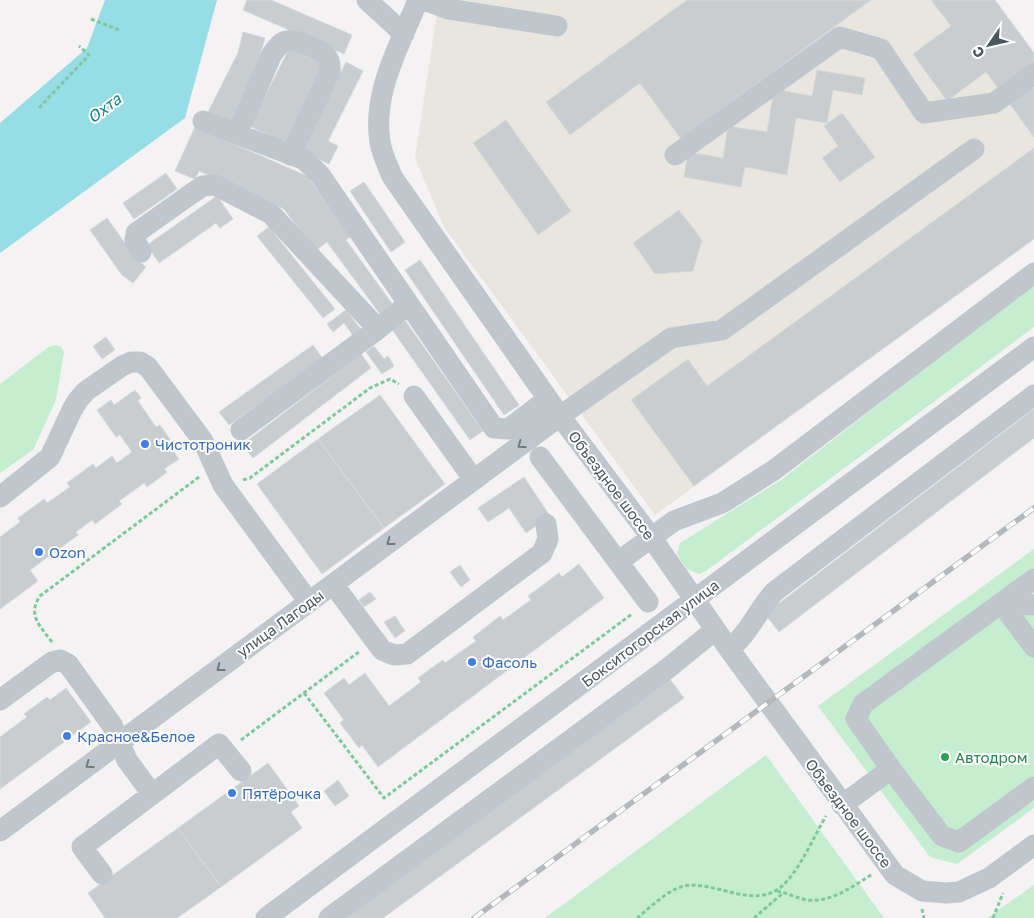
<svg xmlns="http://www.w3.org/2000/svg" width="1034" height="918" viewBox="0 0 1034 918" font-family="'Golos Text',sans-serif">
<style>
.commercial{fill:#e9e6e0}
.green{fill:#c5edd0}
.water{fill:#96dde6}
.building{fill:#c9cdd0;stroke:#d6d9dc}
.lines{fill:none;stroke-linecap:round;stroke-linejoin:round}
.path{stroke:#7fc89d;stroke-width:3;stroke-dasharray:4 2.5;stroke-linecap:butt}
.minor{stroke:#bfc7cd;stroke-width:21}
.rail-casing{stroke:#b4b8bb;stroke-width:5.5}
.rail{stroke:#fff;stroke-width:4;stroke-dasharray:11;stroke-linecap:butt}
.oneway{stroke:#6e797f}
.shop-dot{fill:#3f7fe0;stroke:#fff;stroke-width:2}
.leisure-dot{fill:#2e9e5b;stroke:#fff;stroke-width:2}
.labels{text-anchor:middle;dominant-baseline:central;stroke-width:4;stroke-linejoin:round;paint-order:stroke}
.shop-label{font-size:15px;fill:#366cbe;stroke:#fff;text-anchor:start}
.street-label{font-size:15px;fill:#4b575e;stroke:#fff}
.leisure-label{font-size:15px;fill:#27864d;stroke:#fff;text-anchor:start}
.water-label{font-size:16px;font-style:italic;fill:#17808d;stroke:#fff}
</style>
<rect width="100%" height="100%" fill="#f4f2f2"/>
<path class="commercial" d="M 439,0 L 995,0 L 1034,53 L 1034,239 L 655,515 L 444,227 L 415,158 Z"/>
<path class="green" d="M 1034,284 L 1034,327 L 706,571 L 699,574 L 687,569 L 677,554 L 680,543 L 781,480 Z
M 56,345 L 61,347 L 64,352 L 56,400 L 33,450 L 0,473 L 0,384 L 50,346 Z
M 1034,549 L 1034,808 L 957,864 L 930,857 L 818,706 Z
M 766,755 L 884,918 L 545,918 Z
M 1034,885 L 1034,918 L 987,918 Z"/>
<path class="water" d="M 105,0 L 217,0 L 185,118 L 0,253 L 0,123 L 87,48 Z"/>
<path class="building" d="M 247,0 L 271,0 L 352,35 L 344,54 L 243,10 Z
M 687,0 L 871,0 L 681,139 L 640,83 L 570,135 L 546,102 Z
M 931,0 L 995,0 L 1034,53 L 1034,137 L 986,72 L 947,101 L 913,54 L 951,26 Z
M 243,32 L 265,38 L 254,76 L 229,126 L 207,114 L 238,53 Z
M 290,47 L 324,65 L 284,143 L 250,126 Z
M 346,62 L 363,71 L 328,141 L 338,146 L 329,164 L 302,150 Z
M 817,70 L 865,78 L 862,95 L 833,90 L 827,123 L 796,118 L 787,175 L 745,167 L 741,187 L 684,177 L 688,152 L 723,158 L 728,126 L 767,132 L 774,89 L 812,96 Z
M 842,113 L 875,157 L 840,182 L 822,158 L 838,146 L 824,126 Z
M 506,120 L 571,211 L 538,235 L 473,143 Z
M 195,127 L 307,176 L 351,236 L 346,240 L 393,305 L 380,314 L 327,242 L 315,251 L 284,209 L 199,171 L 195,179 L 175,171 Z
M 1034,148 L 1034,239 L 694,486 L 631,400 L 688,359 L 707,386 Z
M 166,173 L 177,189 L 134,219 L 123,203 Z
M 364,182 L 405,242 L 391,252 L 350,191 Z
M 217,196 L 233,219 L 220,228 L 216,223 L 159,263 L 147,245 Z
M 679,210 L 702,240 L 693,271 L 655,274 L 633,243 Z
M 107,218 L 137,260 L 146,267 L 133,283 L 122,275 L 90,230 Z
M 269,227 L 335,309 L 323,318 L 257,236 Z
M 420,260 L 519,405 L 504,415 L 405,270 Z
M 346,310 L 362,331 L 354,337 L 344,323 L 333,332 L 327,324 Z
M 404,319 L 483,431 L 470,440 L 391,328 Z
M 106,337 L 115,350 L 102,359 L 93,346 Z
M 313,345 L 323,359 L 229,425 L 219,412 Z
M 374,346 L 384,359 L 388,356 L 394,366 L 382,374 L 366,352 Z
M 361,354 L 371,368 L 253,458 L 242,445 Z
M 135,390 L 141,398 L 138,401 L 156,427 L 160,425 L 172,442 L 169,445 L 179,459 L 164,469 L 167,472 L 147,487 L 144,483 L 119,501 L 122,504 L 95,524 L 92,520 L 76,532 L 78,535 L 30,570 L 38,581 L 0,609 L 0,537 L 20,522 L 18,518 L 44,499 L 47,503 L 70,487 L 67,483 L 93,464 L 96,468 L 112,456 L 117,463 L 132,452 L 120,435 L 116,437 L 97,410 L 111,400 L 114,405 Z
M 380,395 L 445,484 L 384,528 L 318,439 Z
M 1034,409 L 1034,438 L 779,632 L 765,614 Z
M 318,439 L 384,528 L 322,574 L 257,484 Z
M 524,477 L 550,516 L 526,533 L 509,508 L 488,522 L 478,508 Z
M 579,564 L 604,598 L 378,767 L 362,745 L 359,748 L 340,723 L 344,720 L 324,693 L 344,678 L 349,685 L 365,673 L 389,706 L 421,682 L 418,678 L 437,664 L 443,660 L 445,663 L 476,641 L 473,637 L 500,616 L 503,620 L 531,600 L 528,596 L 559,573 L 562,577 Z
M 460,565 L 470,580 L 461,587 L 450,572 Z
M 370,592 L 376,599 L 364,607 L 359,600 Z
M 395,616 L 405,631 L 395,638 L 384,622 Z
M 669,678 L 684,698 L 383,918 L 340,918 Z
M 66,688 L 91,722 L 0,789 L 0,737 L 27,717 L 24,714 L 47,697 L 50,700 Z
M 268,763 L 299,806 L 291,812 L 302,828 L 221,887 L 178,828 Z
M 338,780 L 349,796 L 335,806 L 324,791 Z
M 178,828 L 221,887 L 177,918 L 105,918 L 88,893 Z"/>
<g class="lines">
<path class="path" d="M 91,19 L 119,30
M 39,108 L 89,55 L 79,46
M 243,480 L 250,478 L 370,388 L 390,379 L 399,384
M 52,642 C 40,626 27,615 40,596 L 199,477
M 304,693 L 384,798 L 632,614
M 241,740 L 360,651
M 777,891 C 787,893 797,898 807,900 C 830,903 852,887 871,875
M 922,909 L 924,918
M 637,918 C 651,907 667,890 684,886 C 715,880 753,910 781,887 C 799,872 814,836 826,816
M 754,918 L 783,893
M 993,918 L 1003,893"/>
<path class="minor" d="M 367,0 L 404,34
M 418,0 C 400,45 372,92 380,142 C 382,154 388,167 393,178 L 560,416 L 651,537 L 729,649 L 895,875 L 922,891 L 946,893 L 959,892 L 989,878 L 1034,845
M 424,0 L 448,9 L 557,26
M 203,121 L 305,160 L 320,175 L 494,428 L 508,429 L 548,399
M 237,134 L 272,54 C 276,49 280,42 287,41 C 297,38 320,50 327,57 C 331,62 330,67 330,72 L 290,155
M 675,155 L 840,37 L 881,49 L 924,113 L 994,103 L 1034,74
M 141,252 L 135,240 L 136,233 L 191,194 L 203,186 L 215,185 L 271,214 L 378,329
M 414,396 L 474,480
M 241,430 L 378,329 L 408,304
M 540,457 L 648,602
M 0,497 L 50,457 L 72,410 L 78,400 L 86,391 L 122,366 L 131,362 L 140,362 L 148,367 L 203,441 L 223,485 L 309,602
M 618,562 L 674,521 L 722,503 L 774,470 L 1034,273
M 1034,579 L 863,704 L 856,719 L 891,769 L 942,836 L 959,842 L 1034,787
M 333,584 L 382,650 L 394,655 L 407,654 L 542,553 L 548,539 L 546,524
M 1001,603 L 1034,647
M 1001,603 L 1034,605
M 729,649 C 748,635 758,610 774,592 L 1034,395
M 0,700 L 52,662 L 60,660 L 68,664 L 112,725 L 127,760 L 152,794
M 842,805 L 891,769
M 0,831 L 560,416 L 671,338 L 722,330 L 974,149
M 102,874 L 82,847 L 219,744 L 241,771
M 266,918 L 1034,347
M 329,918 L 667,669 L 715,630"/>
<g class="rail-casing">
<path id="rail" d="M 474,918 L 1034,508"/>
</g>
<use href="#rail" class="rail"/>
</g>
<defs><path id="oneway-chevron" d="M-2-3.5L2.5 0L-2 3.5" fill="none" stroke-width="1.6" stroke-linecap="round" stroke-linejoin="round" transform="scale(1.25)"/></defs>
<g class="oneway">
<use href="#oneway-chevron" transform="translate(521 445) rotate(144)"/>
<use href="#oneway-chevron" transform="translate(390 542) rotate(143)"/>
<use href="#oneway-chevron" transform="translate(220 668) rotate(143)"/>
<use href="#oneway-chevron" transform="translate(89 765) rotate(144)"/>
</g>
<g class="shop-dot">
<circle cx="145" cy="444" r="5"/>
<circle cx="39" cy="552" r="5"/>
<circle cx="472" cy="662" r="5"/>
<circle cx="67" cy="736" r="5"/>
<circle cx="232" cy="793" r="5"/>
</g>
<circle class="leisure-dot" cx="945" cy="757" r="5"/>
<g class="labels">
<g class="shop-label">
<text x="155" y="444">Чистотроник</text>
<text x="49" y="552">Ozon</text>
<text x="482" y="662">Фасоль</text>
<text x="77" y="736">Красное&amp;Белое</text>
<text x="242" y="793">Пятёрочка</text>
</g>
<g class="street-label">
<text transform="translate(612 485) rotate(53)">Объездное шоссе</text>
<text transform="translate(280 623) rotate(-36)">улица Лагоды</text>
<text transform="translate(650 633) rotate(-37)">Бокситогорская улица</text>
<text transform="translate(849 813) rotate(53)">Объездное шоссе</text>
</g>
<g class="leisure-label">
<text x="955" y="757">Автодром</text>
</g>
<g class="water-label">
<text transform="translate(104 108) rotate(-37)">Охта</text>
</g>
</g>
<g transform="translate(989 45) rotate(236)" stroke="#ffffff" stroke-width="4" paint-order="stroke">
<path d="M0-4L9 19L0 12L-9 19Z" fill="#4b575e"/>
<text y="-8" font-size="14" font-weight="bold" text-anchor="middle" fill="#4b575e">С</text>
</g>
</svg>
